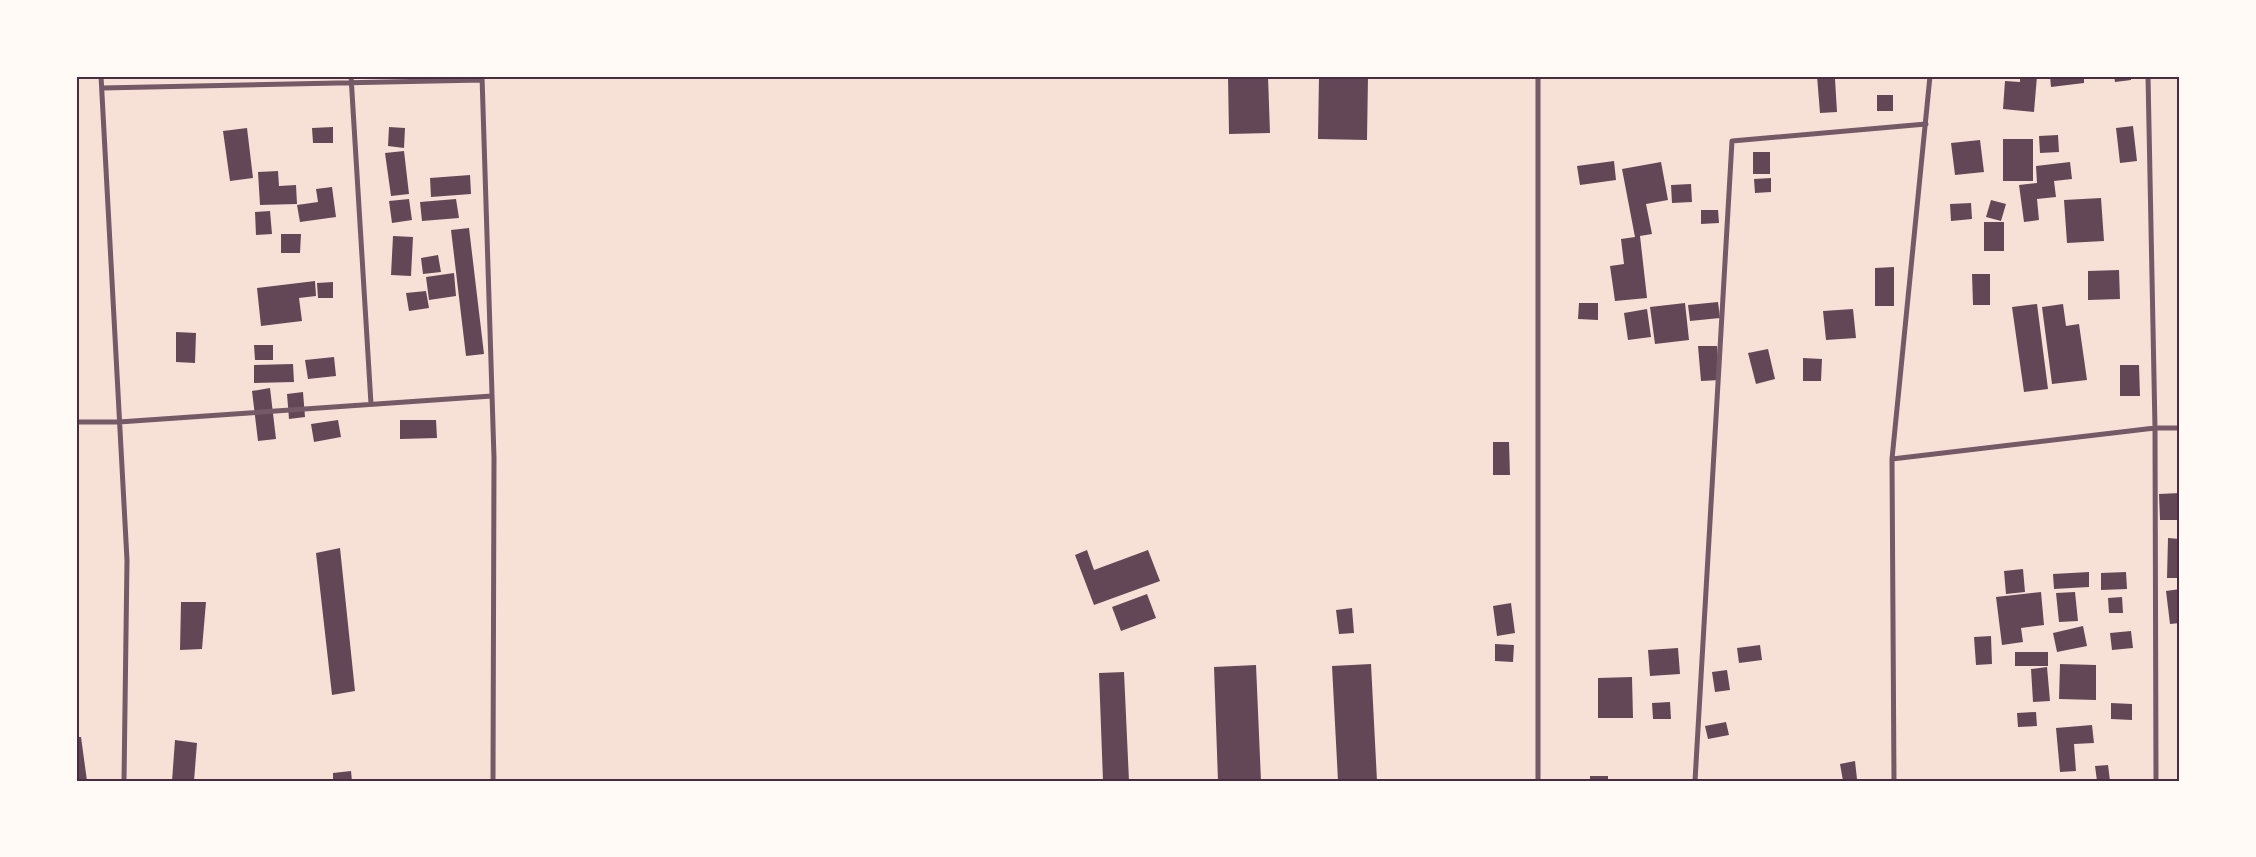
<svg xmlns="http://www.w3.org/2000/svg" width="2256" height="857" viewBox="0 0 2256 857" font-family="'Nunito Sans',sans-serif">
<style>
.building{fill:#644757}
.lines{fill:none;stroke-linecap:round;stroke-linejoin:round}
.minor{stroke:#755966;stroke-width:5}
.neatline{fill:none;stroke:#4a2c40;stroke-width:2}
</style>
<rect width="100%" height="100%" fill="#f7e1d7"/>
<path class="building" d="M 1228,76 L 1268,76 L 1270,133 L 1229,134 Z
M 1319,76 L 1368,76 L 1367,140 L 1318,139 Z
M 1817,76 L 1853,76 L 1835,79 L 1837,112 L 1820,113 Z
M 2020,76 L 2037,76 L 2034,112 L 2003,109 L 2005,81 L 2020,82 Z
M 2050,76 L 2084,76 L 2084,83 L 2051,87 Z
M 2114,76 L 2131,76 L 2131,80 L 2115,82 Z
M 1877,95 L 1893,95 L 1893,111 L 1877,111 Z
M 2133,126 L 2137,161 L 2120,163 L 2116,128 Z
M 333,127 L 333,143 L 313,143 L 312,128 Z
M 389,127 L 405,128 L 404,148 L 388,146 Z
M 247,128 L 253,178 L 230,181 L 223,131 Z
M 2058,135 L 2059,152 L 2040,153 L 2039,136 Z
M 2003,139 L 2033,139 L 2033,181 L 2003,181 Z
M 1980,140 L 1984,172 L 1955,175 L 1951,143 Z
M 404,151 L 409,194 L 391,196 L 385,153 Z
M 1753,152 L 1770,152 L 1770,174 L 1753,174 Z
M 1614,161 L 1616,180 L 1580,185 L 1577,166 Z
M 1661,162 L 1668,200 L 1646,204 L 1652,234 L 1640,236 L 1647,298 L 1615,301 L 1610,266 L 1624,264 L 1621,239 L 1635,237 L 1622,169 Z
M 2070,162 L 2072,179 L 2054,181 L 2056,197 L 2037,199 L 2039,220 L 2024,222 L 2019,185 L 2037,183 L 2036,166 Z
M 278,171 L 279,186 L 296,185 L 297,204 L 260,205 L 258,172 Z
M 470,175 L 471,194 L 431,197 L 430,178 Z
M 1771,178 L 1771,192 L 1755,193 L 1754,179 Z
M 1691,184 L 1692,202 L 1672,203 L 1671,185 Z
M 332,187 L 336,217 L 300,222 L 297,205 L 318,202 L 316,189 Z
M 2101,198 L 2104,241 L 2067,243 L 2064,200 Z
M 409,199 L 412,220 L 392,223 L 389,201 Z
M 456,199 L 459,218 L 422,221 L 420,202 Z
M 1991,200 L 2006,204 L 2001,221 L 1986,217 Z
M 1971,203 L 1972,219 L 1951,221 L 1950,204 Z
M 1701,210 L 1718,210 L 1719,223 L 1701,224 Z
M 270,211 L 272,234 L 256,235 L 255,212 Z
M 1984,222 L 2004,222 L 2004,251 L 1984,251 Z
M 469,228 L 484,354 L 466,356 L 451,230 Z
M 281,234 L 301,234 L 300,253 L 281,253 Z
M 393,236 L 413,237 L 411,276 L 391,275 Z
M 438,255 L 441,272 L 423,274 L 421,258 Z
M 1894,267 L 1894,306 L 1875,306 L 1875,268 Z
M 2119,270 L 2120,299 L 2088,300 L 2088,271 Z
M 454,273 L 456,296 L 429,300 L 426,277 Z
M 1972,274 L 1990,274 L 1990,305 L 1973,305 Z
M 315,281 L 316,296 L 299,298 L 302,321 L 261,326 L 257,288 Z
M 333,282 L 333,298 L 318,298 L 317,283 Z
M 426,291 L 429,308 L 409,311 L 406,293 Z
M 1718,302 L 1720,318 L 1690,321 L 1688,305 Z
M 1579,303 L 1598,303 L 1598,320 L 1578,319 Z
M 1685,303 L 1689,340 L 1655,344 L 1650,307 Z
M 2037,304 L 2048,389 L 2024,392 L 2012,307 Z
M 2063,304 L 2066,326 L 2079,324 L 2087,380 L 2052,384 L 2042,307 Z
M 1647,309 L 1651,337 L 1628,340 L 1624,313 Z
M 1853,309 L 1856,338 L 1826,340 L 1823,311 Z
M 176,332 L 196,333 L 195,363 L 176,362 Z
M 254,345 L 273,345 L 273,360 L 255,360 Z
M 1698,346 L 1717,346 L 1720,380 L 1701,381 Z
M 1768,349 L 1775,379 L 1756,384 L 1748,353 Z
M 334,357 L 336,376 L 308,379 L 305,360 Z
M 1803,358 L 1822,359 L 1821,381 L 1803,381 Z
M 293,364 L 294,382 L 254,383 L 254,365 Z
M 2120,365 L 2139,365 L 2140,396 L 2120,396 Z
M 270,388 L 276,439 L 258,441 L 252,391 Z
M 303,392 L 305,417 L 289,419 L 287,394 Z
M 338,420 L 341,437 L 314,442 L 311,424 Z
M 400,420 L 436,420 L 437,438 L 400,439 Z
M 1493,442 L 1509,442 L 1510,475 L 1493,475 Z
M 2180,493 L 2180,520 L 2160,520 L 2159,494 Z
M 2168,538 L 2180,539 L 2180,578 L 2167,578 Z
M 340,548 L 355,691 L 332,695 L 316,553 Z
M 1087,550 L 1094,570 L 1148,550 L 1160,581 L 1094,605 L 1075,555 Z
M 2023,569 L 2025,592 L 2006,594 L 2004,571 Z
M 2089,572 L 2089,587 L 2054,589 L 2053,574 Z
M 2126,572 L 2127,589 L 2101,590 L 2101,573 Z
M 2180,589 L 2180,623 L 2170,624 L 2166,591 Z
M 2041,592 L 2044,625 L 2021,628 L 2023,642 L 2002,645 L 1996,597 Z
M 2075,592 L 2078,621 L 2059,622 L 2056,593 Z
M 1147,594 L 1156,618 L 1121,631 L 1112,607 Z
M 2122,597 L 2123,613 L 2109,613 L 2108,598 Z
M 181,602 L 206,602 L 202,649 L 180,650 Z
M 1511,603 L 1515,633 L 1497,636 L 1493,606 Z
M 1352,608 L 1354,633 L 1339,634 L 1336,610 Z
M 2083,626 L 2087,646 L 2057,652 L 2053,633 Z
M 2131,631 L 2133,648 L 2112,650 L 2110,633 Z
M 1991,636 L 1992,664 L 1976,665 L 1974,637 Z
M 1495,644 L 1514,645 L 1513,662 L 1495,661 Z
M 1760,645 L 1762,660 L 1739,663 L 1737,648 Z
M 1678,648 L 1680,674 L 1650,676 L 1648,650 Z
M 2015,652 L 2048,652 L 2048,666 L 2015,666 Z
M 1371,664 L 1377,781 L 1338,781 L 1332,666 Z
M 2060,664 L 2096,665 L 2096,700 L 2059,699 Z
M 1256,665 L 1261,781 L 1218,781 L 1214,667 Z
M 2047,667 L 2050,701 L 2033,702 L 2031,669 Z
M 1727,670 L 1730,690 L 1715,692 L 1712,672 Z
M 1124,672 L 1129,781 L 1103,781 L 1099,673 Z
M 1632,677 L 1633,718 L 1598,718 L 1598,678 Z
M 1670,702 L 1671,719 L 1653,719 L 1652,703 Z
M 2111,703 L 2132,704 L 2132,720 L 2111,719 Z
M 2036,712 L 2037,726 L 2018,727 L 2017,713 Z
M 1726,722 L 1729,735 L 1708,739 L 1705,726 Z
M 2092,725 L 2094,743 L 2074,744 L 2076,771 L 2060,772 L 2056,728 Z
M 76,737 L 81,737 L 87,781 L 76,781 Z
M 175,740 L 197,743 L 194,781 L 172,781 Z
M 1855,761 L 1857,779 L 1843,781 L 1840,764 Z
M 2108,765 L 2110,781 L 2097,781 L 2095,766 Z
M 351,771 L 352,781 L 333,781 L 333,773 Z
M 1590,776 L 1608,776 L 1608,781 L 1590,781 Z"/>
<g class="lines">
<path class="minor" d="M 101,76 L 127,560 L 124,781
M 351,76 L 371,404
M 482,76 L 494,458 L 493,781
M 2148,76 L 2155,428 L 2156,781
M 102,88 L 482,80
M 76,422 L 119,422 L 492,396
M 1892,459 L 2155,428 L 2180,428
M 1538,781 L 1538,76
M 1695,781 L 1732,141 L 1926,124
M 1894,781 L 1892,459 L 1930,76"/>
</g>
<rect width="2256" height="857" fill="none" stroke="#fffaf5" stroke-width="155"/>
<rect x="78" y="78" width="2100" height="702" class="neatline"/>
</svg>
